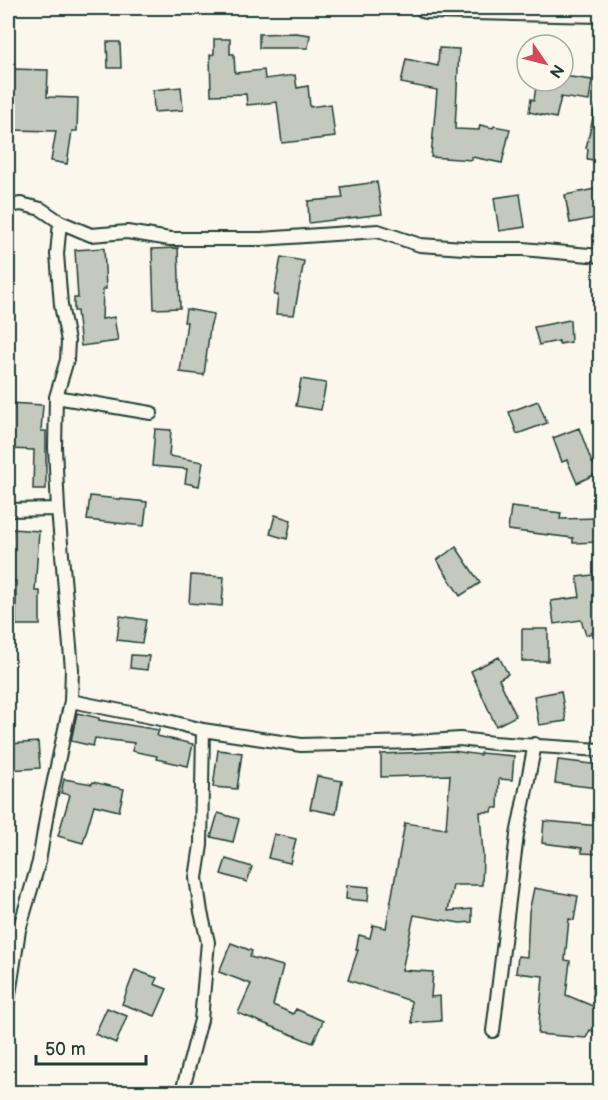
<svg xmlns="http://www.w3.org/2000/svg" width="608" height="1100" viewBox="0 0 608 1100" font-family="'Balsamiq Sans',sans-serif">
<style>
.building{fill:#c4c9be;stroke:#1f3d34;stroke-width:1.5}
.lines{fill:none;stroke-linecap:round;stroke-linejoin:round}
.street-casing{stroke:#1f3d34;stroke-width:16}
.primary-casing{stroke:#1f3d34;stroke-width:24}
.street{stroke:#fbf7ec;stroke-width:12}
.primary{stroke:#fbf7ec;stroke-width:20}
</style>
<rect width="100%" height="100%" fill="#fbf7ec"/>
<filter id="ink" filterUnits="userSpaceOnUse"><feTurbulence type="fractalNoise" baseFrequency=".0167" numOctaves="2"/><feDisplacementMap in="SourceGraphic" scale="12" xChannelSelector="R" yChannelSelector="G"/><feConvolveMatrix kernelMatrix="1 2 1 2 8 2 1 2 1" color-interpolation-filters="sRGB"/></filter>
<g filter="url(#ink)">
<path class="building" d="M 296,33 L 310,35 L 308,48 L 259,48 L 259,34 Z
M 214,39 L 230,39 L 230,54 L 234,54 L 235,73 L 264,70 L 265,79 L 295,75 L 297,88 L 308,86 L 310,107 L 331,104 L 335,137 L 282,143 L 277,102 L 247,105 L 246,94 L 211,95 L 210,55 L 214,54 Z
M 107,42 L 120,42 L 121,68 L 108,68 Z
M 439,48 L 459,49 L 455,129 L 479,130 L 480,125 L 493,128 L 494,126 L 510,129 L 502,163 L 472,157 L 472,160 L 431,157 L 437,90 L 401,83 L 406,59 L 438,66 Z
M 11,69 L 48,70 L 47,97 L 78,98 L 77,131 L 72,131 L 67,164 L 51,161 L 56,131 L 10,130 Z
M 563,76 L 592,80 L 589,101 L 561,97 L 556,118 L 529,112 L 531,99 L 534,100 L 537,81 L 563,81 Z
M 181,87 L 183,110 L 154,112 L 153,90 Z
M 596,105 L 600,106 L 600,161 L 587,159 L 588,149 L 586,148 Z
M 377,182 L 382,214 L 309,223 L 308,201 L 343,198 L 341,187 Z
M 600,188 L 600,217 L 570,223 L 565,195 Z
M 520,194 L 525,227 L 499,231 L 494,198 Z
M 104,248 L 106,289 L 103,289 L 102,319 L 114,317 L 118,341 L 81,346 L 77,311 L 74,311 L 74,298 L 78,298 L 75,250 Z
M 178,248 L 180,308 L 154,309 L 152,249 Z
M 281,257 L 304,261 L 294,315 L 276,314 L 278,295 L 274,295 Z
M 186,309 L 214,314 L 210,327 L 204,375 L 180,372 L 187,322 L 184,322 Z
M 570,320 L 571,342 L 559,344 L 559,341 L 539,345 L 534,327 Z
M 301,379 L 326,383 L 321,410 L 296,406 Z
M 538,401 L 547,423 L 517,434 L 509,412 Z
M 8,403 L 43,405 L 41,431 L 46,431 L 46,489 L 33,489 L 34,450 L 8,449 Z
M 579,428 L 592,463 L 593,462 L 598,473 L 577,483 L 567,460 L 562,462 L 553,438 Z
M 155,429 L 171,430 L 169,456 L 203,462 L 199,486 L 185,483 L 187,469 L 152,466 Z
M 90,496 L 147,502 L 144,526 L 87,520 Z
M 511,507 L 561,513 L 560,519 L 599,518 L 599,542 L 573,543 L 573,538 L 508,530 Z
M 275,515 L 291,520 L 287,539 L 270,534 Z
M 12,529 L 39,531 L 35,591 L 40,591 L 40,625 L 16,625 L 16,581 L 9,581 Z
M 456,547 L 480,583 L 460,596 L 437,560 Z
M 600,574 L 600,630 L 586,635 L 581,620 L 554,624 L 551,601 L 580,597 L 577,577 Z
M 191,575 L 224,577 L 222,606 L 189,603 Z
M 120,616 L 146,620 L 142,643 L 117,640 Z
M 522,629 L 548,629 L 548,661 L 522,661 Z
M 131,655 L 149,656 L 147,670 L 130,668 Z
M 499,657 L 508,674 L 499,679 L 516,716 L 496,726 L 471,671 Z
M 561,691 L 566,721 L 539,725 L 534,696 Z
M 77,713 L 99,718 L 99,720 L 159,730 L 157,736 L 193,744 L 188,766 L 156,759 L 157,756 L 132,751 L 134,743 L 95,738 L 93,746 L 71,741 Z
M 38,742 L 40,768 L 8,770 L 8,744 Z
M 218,750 L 242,753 L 237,789 L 213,787 Z
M 453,751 L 480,755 L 480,753 L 514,756 L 512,780 L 499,779 L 498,808 L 493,808 L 492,812 L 480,812 L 483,857 L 482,885 L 453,885 L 448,911 L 472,909 L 472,922 L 460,923 L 414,915 L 402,970 L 433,972 L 431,997 L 440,996 L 441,1021 L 412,1023 L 411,1001 L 348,980 L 358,950 L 356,950 L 359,935 L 370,938 L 373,925 L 386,928 L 405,823 L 446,829 L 450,775 L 381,777 L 381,754 Z
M 558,760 L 600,765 L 598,788 L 555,783 Z
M 317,776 L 342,781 L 336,814 L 310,809 Z
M 64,779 L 92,784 L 93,782 L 124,789 L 119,811 L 94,805 L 83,843 L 58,836 L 70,795 L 61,793 Z
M 218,813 L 239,819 L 233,842 L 211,837 Z
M 544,821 L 600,826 L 600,854 L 582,853 L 582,848 L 542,843 Z
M 274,834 L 296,839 L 290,863 L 268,858 Z
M 226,859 L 252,867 L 247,882 L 221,874 Z
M 347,885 L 369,887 L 368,901 L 346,899 Z
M 534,888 L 578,896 L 574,920 L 569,919 L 565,960 L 570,961 L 566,995 L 600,1009 L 600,1034 L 590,1030 L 586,1038 L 538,1034 L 543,976 L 516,973 L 518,956 L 527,957 L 529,912 Z
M 231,943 L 252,951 L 250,957 L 283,966 L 273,1005 L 293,1014 L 296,1009 L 323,1021 L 313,1043 L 238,1013 L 251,984 L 219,972 Z
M 135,970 L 157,978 L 154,984 L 167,989 L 155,1016 L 122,1004 Z
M 107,1008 L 127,1016 L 116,1043 L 95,1034 Z"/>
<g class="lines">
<g class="street-casing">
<path id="street" d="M 8,206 L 21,204 L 41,209 L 60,222 L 91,235 L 127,232 L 170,239 L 261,239 L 378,231 L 420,245 L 478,249 L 523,249 L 600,256
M 56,397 L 151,413
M 8,510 L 58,509
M 71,701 L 156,718 L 203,730 L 301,745 L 414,742 L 460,739 L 493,743 L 600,750
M 8,1001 L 19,930 L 39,862 L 47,813 L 71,701 L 72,669 L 58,509 L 55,447 L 56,397 L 67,360 L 68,341 L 61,305 L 57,254 L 60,222
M 493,1031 L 517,835 L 535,744
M 182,1092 L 201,1020 L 208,942 L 201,912 L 196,878 L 201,845 L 203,730"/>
</g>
<g class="primary-casing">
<path id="primary" d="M 426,8 L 600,12"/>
</g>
<use href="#street" class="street"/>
<use href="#primary" class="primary"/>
</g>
</g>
<rect width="608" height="1100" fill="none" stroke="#fbf7ec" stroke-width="30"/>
<rect x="15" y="15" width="578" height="1070" fill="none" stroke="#1f3d34" stroke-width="2" filter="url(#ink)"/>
<g transform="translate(545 63) rotate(125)"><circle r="28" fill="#fbf7ec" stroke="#a3ada2" stroke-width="1.5"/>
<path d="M0-4.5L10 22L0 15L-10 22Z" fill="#d1495b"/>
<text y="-9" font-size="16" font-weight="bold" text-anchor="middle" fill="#1f3d34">N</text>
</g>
<path d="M36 1055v9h110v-9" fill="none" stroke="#1f3d34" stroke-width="3"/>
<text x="45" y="1055" font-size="18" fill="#1f3d34" stroke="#fbf7ec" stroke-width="4.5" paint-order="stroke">50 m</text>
</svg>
